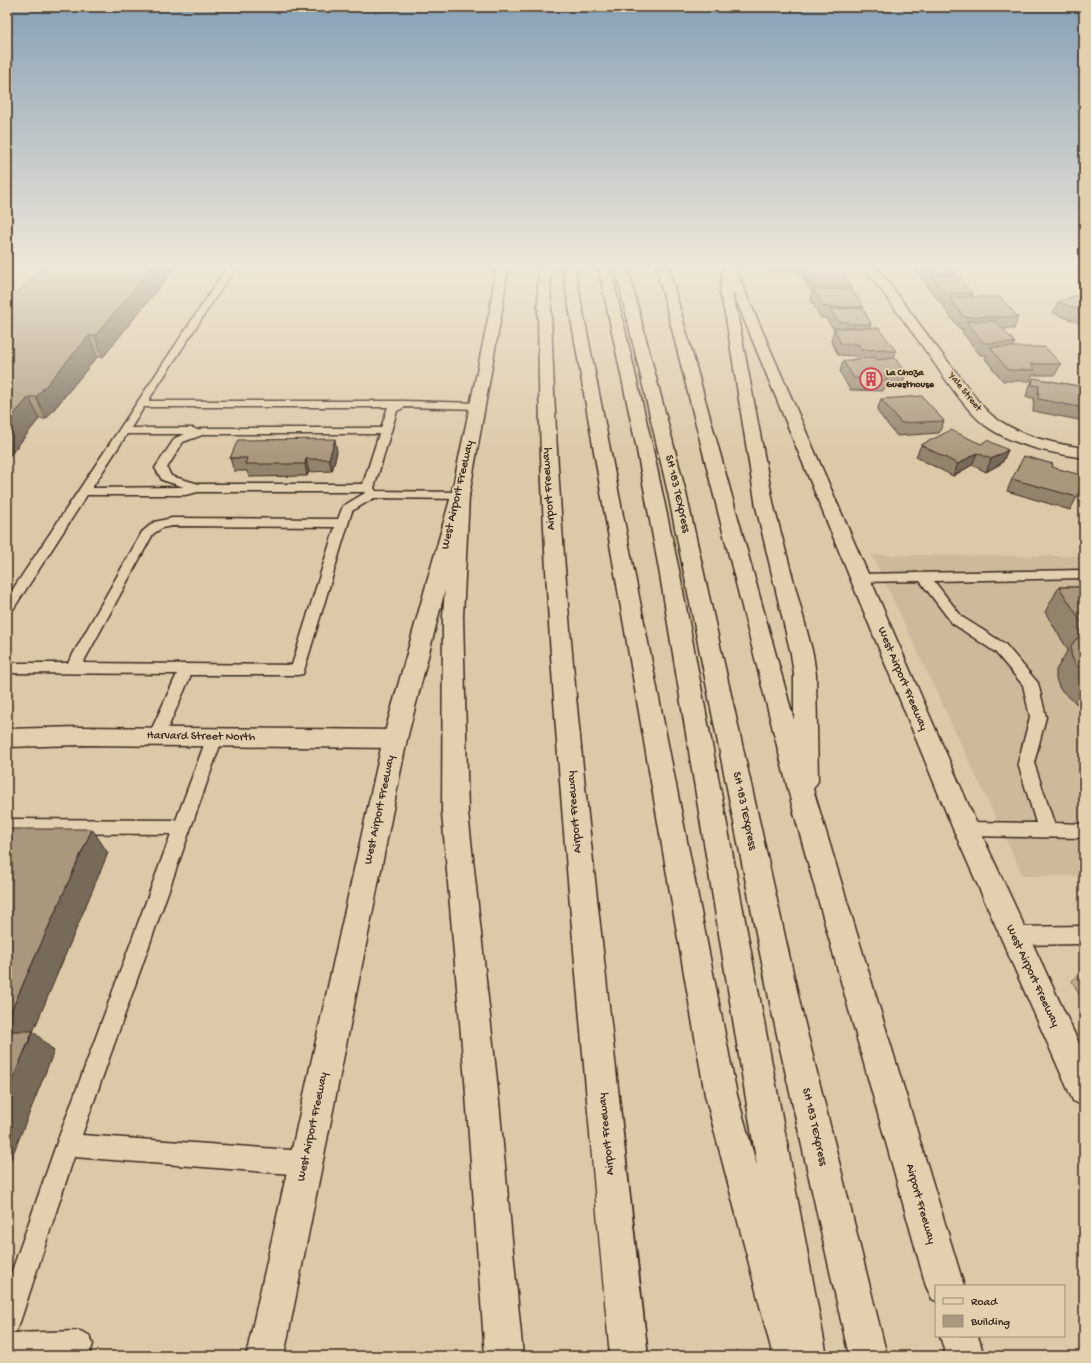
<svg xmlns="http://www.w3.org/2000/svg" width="1091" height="1363" viewBox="0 0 1091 1363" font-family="'Gochi Hand',sans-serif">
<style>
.built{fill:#cdba9b}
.green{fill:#bfac8f;stroke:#7d6b56}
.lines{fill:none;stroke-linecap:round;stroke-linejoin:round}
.lane-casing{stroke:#3b2a1e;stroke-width:3}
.street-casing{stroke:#3b2a1e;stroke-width:3}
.secondary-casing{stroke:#3b2a1e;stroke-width:3}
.highway-casing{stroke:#3b2a1e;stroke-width:3}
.lane{fill:#e3d0ae;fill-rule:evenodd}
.street{fill:#e3d0ae;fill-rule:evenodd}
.secondary{fill:#e3d0ae;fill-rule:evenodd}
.highway{fill:#e3d0ae;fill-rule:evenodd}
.wall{fill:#92836c;stroke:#3b2a1e}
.shaded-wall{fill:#776a58;stroke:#3b2a1e}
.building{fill:#aa987e;stroke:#3b2a1e}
.labels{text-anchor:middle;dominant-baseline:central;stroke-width:4;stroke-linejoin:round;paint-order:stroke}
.far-poi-label{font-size:10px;font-weight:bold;fill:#3b2a1e;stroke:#e3d0ae;text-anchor:start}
.far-street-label{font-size:10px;fill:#3b2a1e;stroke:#e3d0ae}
.street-label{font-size:12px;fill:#3b2a1e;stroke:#e3d0ae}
</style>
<rect width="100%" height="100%" fill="#dcc9a8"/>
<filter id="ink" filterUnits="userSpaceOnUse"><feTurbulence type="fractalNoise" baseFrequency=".025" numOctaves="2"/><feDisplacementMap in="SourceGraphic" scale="8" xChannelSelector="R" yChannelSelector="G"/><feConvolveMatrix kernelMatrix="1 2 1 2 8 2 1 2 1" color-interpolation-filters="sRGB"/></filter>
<g filter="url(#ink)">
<path class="built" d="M 872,555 L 1084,556 L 1084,876 L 1023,876 Z"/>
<path class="green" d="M 1084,970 L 1084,1004 L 1072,981 Z"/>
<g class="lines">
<g class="lane-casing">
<path id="lane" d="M 228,266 L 236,266 L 148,401 L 403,401 L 478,403 L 483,406 L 478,409 L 405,407 L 397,411 L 374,488 L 376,491 L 460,492 L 464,493 L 466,496 L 464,499 L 374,498 L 352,511 L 303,674 L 298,675 L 191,675 L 164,737 L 162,741 L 156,743 L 150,741 L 148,737 L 177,674 L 7,673 L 7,663 L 68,663 L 142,532 L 154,522 L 172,518 L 338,519 L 343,506 L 365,493 L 364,492 L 198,492 L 185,495 L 87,495 L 12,611 L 7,613 L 7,598 ZM 144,407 L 388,407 L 381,428 L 204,428 L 197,430 L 193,428 L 131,428 ZM 127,434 L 185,434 L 175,438 L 155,468 L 162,480 L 184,487 L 92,488 ZM 205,434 L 379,434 L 363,484 L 199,484 L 171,476 L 167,468 L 183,442 ZM 172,526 L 335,527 L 292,665 L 83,663 L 153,534 L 162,528 Z
M 1084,570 L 1084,578 L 934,581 L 962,617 L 1005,644 L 1038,683 L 1046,717 L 1034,763 L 1054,823 L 1084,824 L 1084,838 L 966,836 L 960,834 L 957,829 L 960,824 L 966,822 L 1036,823 L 1018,763 L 1030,717 L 1023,685 L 995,652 L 952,623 L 920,581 L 859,582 L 854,581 L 852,578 L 854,575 L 859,574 Z
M 215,731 L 221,733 L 223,737 L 82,1135 L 305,1151 L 313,1155 L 317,1163 L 313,1171 L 305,1175 L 74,1157 L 20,1322 L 16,1331 L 12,1333 L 80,1331 L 89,1335 L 93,1344 L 89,1356 L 7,1356 L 7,1285 L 56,1145 L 171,834 L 7,833 L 7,819 L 176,820 L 207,737 L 209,733 Z
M 1084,926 L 1084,944 L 1013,945 L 1006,942 L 1003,936 L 1006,930 L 1013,927 Z"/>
</g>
<g class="street-casing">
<path id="street" d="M 864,266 L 876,266 C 904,303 931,341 960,377 C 971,392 983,410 998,420 C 1024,437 1054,444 1084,448 L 1084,458 C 1051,453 1014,446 986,426 C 966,411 945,378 930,357 C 909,327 886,297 864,266 Z
M 80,727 L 395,730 L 403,733 L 407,739 L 403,745 L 395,748 L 80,745 L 7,747 L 7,729 Z"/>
</g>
<g class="secondary-casing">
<path id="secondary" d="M 496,266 L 508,266 L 502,310 L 469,496 L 407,739 L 284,1356 L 246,1356 L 383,739 L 451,496 L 490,310 Z
M 722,266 L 734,266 L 979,829 L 1084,1054 L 1084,1106 L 1073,1101 L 953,829 Z"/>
</g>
<g class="highway-casing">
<path id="highway" d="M 538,266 L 550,266 C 554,496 577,723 603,951 C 618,1086 632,1221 648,1356 L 610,1356 C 597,1221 586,1086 574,951 C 554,723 537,495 538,266 Z
M 562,266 L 574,266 L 737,1095 L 757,1166 L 660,575 L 636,445 L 598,266 L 610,266 L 652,445 L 680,575 L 827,1356 L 773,1356 L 705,1095 Z
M 615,266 L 627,266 L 686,493 L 801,1008 L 887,1356 L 849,1356 L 771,1008 L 668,493 Z
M 656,266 L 668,266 L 794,720 L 794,675 L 791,654 L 756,507 L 726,318 L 720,293 L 723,267 L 724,266 L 735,267 L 732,293 L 738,318 L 774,507 L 813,654 L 816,675 L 818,781 L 813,789 L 964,1286 L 936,1286 L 936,1301 L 932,1299 L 926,1286 L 794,813 Z
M 460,491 L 466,492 L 469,496 L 463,617 L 468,813 L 497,1081 L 523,1356 L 485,1356 L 465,1081 L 442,813 L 443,617 L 451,496 L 454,492 Z
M 940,1336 L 978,1336 L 984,1356 L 946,1356 Z"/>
</g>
<use href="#lane" class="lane"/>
<use href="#street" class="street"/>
<use href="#secondary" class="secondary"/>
<use href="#highway" class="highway"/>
</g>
<path class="wall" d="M 46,266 L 176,266 L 103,357 L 97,357 L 46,419 L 39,419 L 7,459 L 7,302 Z
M 766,266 L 835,266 L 835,268 L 851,286 L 850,289 L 863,307 L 863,309 L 871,324 L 870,328 L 896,351 L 894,358 L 906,374 L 902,386 L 885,387 L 883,391 L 850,390 L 840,372 L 843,361 L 857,359 L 855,356 L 838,355 L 831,340 L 834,330 L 827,320 L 828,318 L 821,318 L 811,300 L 812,294 L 803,278 L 804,273 L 798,273 L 796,270 L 768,270 Z
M 913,266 L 949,266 L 955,273 L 954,275 L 973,294 L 972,297 L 1018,317 L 1014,329 L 1002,329 L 1015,343 L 1013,347 L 1061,364 L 1055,375 L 1032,375 L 1030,381 L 1003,381 L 985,359 L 987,355 L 980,355 L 962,332 L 964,329 L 960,329 L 944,308 L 945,305 L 942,305 L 927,286 L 928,284 L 926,284 Z
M 1084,295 L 1084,325 L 1053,313 L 1058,302 Z
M 1033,378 L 1084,387 L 1084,421 L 1033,411 L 1034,398 L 1026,397 L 1028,390 Z
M 881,399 L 944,421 L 939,433 L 897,436 L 877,411 Z
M 981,444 L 1008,450 L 1002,463 L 986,472 L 972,465 L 953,476 L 916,457 L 921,445 Z
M 337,452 L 332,471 L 309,472 L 307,476 L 249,477 L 247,471 L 234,471 L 230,458 Z
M 1052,467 L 1077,497 L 1070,510 L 1007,491 L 1012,479 Z
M 1084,579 L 1084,708 L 1077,704 L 1060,689 L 1056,679 L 1056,670 L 1068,650 L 1045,612 L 1059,587 L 1080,587 Z"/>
<path class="shaded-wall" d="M 154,266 L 176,266 L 103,357 L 95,336 Z
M 89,336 L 97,357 L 46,419 L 36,397 Z
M 29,397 L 39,419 L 7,459 L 7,422 Z
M 335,439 L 337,452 L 332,471 L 329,459 Z
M 1008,450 L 1002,463 L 986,472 L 991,459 Z
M 977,453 L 972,465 L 953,476 L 958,464 Z
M 306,459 L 309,472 L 307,476 L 305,464 Z
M 92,829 L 108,853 L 25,1051 L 7,1035 L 7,1020 Z
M 33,1031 L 54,1051 L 7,1169 L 7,1092 Z"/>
<path class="building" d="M 46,266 L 154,266 L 95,336 L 89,336 L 36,397 L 29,397 L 7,422 L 7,302 Z
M 924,266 L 949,266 L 955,273 L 929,273 Z
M 805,268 L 840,268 L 851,286 L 815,286 Z
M 931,275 L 957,275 L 973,294 L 946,294 Z
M 813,289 L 852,289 L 863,307 L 823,307 Z
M 1081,294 L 1084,295 L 1084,312 L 1058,302 Z
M 948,297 L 1000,297 L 1018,317 L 964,317 Z
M 862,308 L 871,324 L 848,324 L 847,322 L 838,322 L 830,309 Z
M 966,321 L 996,321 L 1015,343 L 984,343 Z
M 834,328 L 879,328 L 896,351 L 888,351 L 885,349 L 861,350 L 858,344 L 841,344 Z
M 990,347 L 1045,347 L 1061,364 L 1030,364 L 1035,370 L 1008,370 Z
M 875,357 L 877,360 L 895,358 L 906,374 L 884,375 L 887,380 L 854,378 L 843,361 Z
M 1033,378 L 1084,387 L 1084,408 L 1038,399 L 1039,386 L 1032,385 Z
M 922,396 L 944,421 L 901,423 L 881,399 Z
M 951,430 L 981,444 L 987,440 L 1008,450 L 991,459 L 977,453 L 958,464 L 921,445 Z
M 335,439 L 329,459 L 306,459 L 305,464 L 245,464 L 247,458 L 230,458 L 238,440 Z
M 1024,456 L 1053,464 L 1052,467 L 1084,476 L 1084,479 L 1077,497 L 1012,479 Z
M 1059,587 L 1084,587 L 1084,626 Z
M 1084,636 L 1084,672 L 1075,664 L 1071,654 L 1071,646 L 1076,639 Z
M 7,829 L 92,829 L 7,1020 Z
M 7,1031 L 33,1031 L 7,1092 Z"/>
</g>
<linearGradient id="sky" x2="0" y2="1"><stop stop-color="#87a1b6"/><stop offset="0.58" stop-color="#efe7d8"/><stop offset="1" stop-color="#efe7d8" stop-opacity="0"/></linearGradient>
<rect width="1091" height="457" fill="url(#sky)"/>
<defs>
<g id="building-ring" transform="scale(1.15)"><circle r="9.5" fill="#e3d0ae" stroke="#d1495b" stroke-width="1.5"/><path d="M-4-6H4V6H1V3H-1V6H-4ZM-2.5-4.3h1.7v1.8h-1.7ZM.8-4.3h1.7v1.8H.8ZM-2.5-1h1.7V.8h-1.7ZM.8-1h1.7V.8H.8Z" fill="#d1495b"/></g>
</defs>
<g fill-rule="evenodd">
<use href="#building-ring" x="871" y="379"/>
</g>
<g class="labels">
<g class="far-poi-label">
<text x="886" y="373">La Choza<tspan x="886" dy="12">Guesthouse</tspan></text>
</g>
<g class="far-street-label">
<text transform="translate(965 392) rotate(51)">Yale Street</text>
</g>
<g class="street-label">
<text transform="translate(549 489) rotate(-94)">Airport Freeway</text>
<text transform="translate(677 494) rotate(77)">SH 183 TEXpress</text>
<text transform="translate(458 495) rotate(-77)">West Airport Freeway</text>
<text transform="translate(902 679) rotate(67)">West Airport Freeway</text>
<text transform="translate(201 737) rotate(1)">Harvard Street North</text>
<text transform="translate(380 810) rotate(-78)">West Airport Freeway</text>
<text transform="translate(744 811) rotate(78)">SH 183 TEXpress</text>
<text transform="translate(575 812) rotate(-95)">Airport Freeway</text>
<text transform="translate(1032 976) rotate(65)">West Airport Freeway</text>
<text transform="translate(313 1127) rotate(-78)">West Airport Freeway</text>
<text transform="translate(814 1127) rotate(77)">SH 183 TEXpress</text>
<text transform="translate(607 1134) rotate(-96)">Airport Freeway</text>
<text transform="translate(920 1204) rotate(74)">Airport Freeway</text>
</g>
</g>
<rect width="1091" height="1363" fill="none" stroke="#e3d0ae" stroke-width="24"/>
<rect x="12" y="12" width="1067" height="1339" fill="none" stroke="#3b2a1e" stroke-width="1.5" filter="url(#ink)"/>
<rect x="935" y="1285" width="130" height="52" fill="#e3d0ae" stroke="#a08e74"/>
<rect x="943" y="1298" width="20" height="6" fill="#e3d0ae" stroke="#a08e74"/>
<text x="971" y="1305" font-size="12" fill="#3b2a1e">Road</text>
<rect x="943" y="1315" width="20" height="12" fill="#aa987e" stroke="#a08e74"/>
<text x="971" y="1325" font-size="12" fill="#3b2a1e">Building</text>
</svg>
